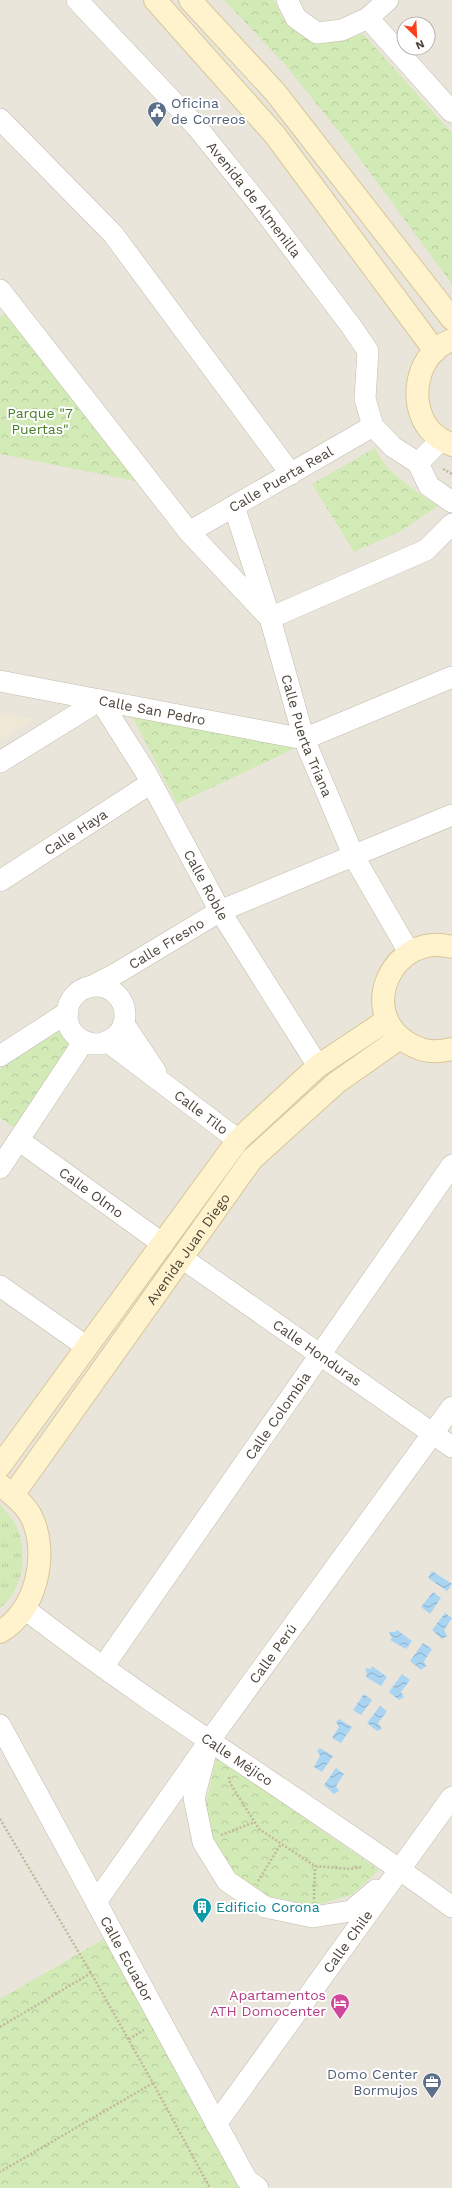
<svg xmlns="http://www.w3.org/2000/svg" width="452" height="2188" viewBox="0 0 452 2188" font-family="'Work Sans',sans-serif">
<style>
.residential{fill:#eae5da;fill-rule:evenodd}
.education{fill:#efe8d6}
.grass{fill:url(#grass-tufts)}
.park{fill:url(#park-crowns)}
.water{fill:url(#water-waves)}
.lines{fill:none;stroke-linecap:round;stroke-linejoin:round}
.street-casing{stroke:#c2bbae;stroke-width:22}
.secondary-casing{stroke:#d6c79b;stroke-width:24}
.path{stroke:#c4b79f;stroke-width:2.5;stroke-dasharray:2 2;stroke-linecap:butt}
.street{stroke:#fff;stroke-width:21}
.secondary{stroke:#fff3cd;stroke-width:22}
.labels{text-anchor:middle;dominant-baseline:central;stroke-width:4;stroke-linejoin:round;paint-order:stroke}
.service-label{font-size:14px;fill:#4e5e75;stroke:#fff;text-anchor:start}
.street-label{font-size:14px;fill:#4b4439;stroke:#fff}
.park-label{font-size:14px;fill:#4a7f2a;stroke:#fff}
.culture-label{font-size:14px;fill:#0d838f;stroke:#fff;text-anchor:start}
.hotel-label{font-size:14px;fill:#b23c85;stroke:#fff;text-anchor:end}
</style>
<defs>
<pattern id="grass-tufts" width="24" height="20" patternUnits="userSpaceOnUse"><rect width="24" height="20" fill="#d2eab5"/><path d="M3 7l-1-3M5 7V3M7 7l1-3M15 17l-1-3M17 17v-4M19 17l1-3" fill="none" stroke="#b6ca9c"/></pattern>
<pattern id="park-crowns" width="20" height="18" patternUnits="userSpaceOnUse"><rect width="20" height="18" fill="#d2eab5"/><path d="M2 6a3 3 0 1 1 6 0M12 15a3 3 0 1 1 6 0" fill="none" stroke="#b6ca9c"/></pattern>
<pattern id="water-waves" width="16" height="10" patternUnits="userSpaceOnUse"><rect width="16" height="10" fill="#a9d4f2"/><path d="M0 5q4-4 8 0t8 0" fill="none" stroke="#8caec5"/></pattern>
</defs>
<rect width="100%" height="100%" fill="#f6f3ec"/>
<path class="residential" d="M 0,0 L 452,0 L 452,2188 L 0,2188 ZM 404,24 L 428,24 L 428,48 L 404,48 Z"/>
<path class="education" d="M 0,714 L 34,719 L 0,740 Z"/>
<path class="grass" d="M 0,1504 C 4,1510 10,1516 14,1522 C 29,1547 25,1589 0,1608 Z"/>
<path class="park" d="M 224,0 L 274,0 C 278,8 283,21 290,27 C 314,48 336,42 363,34 L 452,133 L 452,284 L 348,143 L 282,61 Z
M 7,311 L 136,481 L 0,454 L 0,318 Z
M 375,448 C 385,472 417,492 438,506 L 401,531 L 354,552 L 312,484 Z
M 132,716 L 295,748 L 177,804 Z
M 61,1028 L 74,1043 L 18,1130 L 0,1118 L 0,1069 Z
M 216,1757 L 379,1870 L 353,1894 L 314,1906 L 268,1896 L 235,1875 L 213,1840 L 206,1803 Z
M 104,1939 L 246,2188 L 0,2188 L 0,1999 Z"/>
<path class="water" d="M 432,1571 L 452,1584 L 447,1591 L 428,1578 Z
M 433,1592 L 441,1598 L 430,1614 L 421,1607 Z
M 445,1613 L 452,1618 L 444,1630 L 447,1636 L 442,1639 L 432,1630 Z
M 397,1630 L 412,1641 L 406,1649 L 390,1640 L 392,1638 L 389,1632 L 395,1632 Z
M 423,1643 L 432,1649 L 424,1661 L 426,1666 L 421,1670 L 410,1661 Z
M 372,1666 L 387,1677 L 381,1686 L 366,1677 L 367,1674 L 365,1668 L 371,1669 Z
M 402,1674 L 410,1680 L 401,1692 L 404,1697 L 399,1700 L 389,1692 Z
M 364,1694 L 372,1700 L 361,1715 L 353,1710 Z
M 380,1706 L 387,1711 L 378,1723 L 382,1729 L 377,1731 L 367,1723 Z
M 339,1719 L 352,1727 L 341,1743 L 332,1738 L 339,1727 L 336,1722 Z
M 320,1748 L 333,1756 L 322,1772 L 314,1767 L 320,1756 L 317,1751 Z
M 336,1768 L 344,1774 L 336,1786 L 339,1791 L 334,1794 L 324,1785 Z"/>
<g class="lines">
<g class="street-casing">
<g id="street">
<path id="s1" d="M 77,0 L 196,126 L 262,208 L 351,326 L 368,351 L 365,399 L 373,426 L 393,447 L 418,463 L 429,486 L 452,502"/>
<path d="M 287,0 L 296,18 L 317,33 L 342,30 L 368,18 L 452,112"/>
<path d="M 368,18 L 388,0"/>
<path d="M 0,119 L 113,234 L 291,474"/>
<path d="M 0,290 L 189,532 L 266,614"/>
<path d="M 418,463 L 441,440"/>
<path id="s2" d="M 234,506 L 270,618 L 304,739 L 354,857 L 409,952"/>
<path id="s3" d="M 189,532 L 373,426"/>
<path d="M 270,618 L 426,550 L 452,524"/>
<path id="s4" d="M 0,681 L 304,739"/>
<path d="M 304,739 L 452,677"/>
<path id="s5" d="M 0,762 L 100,700 L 145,771 L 220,911 L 318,1066"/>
<path id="s6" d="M 0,881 L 151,783"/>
<circle cx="96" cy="1015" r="29"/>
<path id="s7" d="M 90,987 L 119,972 L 220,911 L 452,815"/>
<path d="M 124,1024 L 156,1072"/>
<path id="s8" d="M 107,1041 L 238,1140"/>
<path d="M 0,1056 L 68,1012"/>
<path id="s9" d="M 20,1141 L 163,1244"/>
<path d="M 0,1168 L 84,1041"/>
<path id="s10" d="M 182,1258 L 452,1447"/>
<path d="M 0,1286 L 87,1347"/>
<path id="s11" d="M 25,1609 C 162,1715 312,1805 452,1907"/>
<path id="s12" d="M 103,1667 L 452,1165"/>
<path id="s13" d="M 0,1725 L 247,2180 L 258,2188"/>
<path d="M 206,1752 L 194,1798 L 203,1842 L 227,1881 L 265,1907 L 313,1917 L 351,1911 L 376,1890"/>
<path id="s14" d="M 96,1902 L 210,1740 L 452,1407"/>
<path id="s15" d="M 216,2124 L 452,1797"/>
</g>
</g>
<g class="secondary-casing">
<g id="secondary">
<path d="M 155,0 L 275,135 L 435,351"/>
<path d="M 190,0 L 275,92 L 452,319"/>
<path d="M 452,340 C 417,352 407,401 429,429 C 435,436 443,441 452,445"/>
<path d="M 452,947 C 393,931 356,1012 408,1043 C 423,1052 435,1053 452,1049"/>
<path d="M 0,1466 L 238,1140 L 318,1066 L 387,1020"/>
<path d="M 0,1485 C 11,1493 26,1505 32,1518 C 49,1554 36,1612 0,1632"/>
<path id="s16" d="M 13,1495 L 252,1159 L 336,1083 L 400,1038"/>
</g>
</g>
<path class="path" d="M 443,469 L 452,474
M 229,1777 L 230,1783 L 259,1829 L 315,1866 L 349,1869 L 362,1867
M 0,1819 L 91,1973
M 221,1835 L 255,1822
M 258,1881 L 281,1844
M 314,1899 L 315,1866
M 0,2027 L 91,1973 L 153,2083 L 0,2172
M 129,2039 L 144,2030
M 153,2083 L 210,2188"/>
<use href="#street" class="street"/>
<use href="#secondary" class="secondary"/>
</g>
<defs>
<g id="civic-pin" transform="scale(1)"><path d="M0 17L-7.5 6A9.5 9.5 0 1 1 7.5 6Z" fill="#5c6f8a" stroke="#fff"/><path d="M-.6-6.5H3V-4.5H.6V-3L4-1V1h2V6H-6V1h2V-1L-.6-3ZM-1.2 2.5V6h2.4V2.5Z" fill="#fff"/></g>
<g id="building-pin" transform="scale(1)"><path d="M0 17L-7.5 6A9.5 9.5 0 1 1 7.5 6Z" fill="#0f9aa8" stroke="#fff"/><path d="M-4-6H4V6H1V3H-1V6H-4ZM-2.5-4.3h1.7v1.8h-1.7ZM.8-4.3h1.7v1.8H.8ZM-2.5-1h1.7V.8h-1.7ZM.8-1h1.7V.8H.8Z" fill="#fff"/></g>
<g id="hotel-pin" transform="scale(1)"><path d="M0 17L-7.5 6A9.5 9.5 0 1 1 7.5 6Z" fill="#d1479c" stroke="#fff"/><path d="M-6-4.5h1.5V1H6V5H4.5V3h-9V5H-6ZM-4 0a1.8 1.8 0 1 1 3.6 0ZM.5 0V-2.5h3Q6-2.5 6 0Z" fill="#fff"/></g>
<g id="office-pin" transform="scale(1)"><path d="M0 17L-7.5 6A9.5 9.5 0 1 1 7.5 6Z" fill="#5c6f8a" stroke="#fff"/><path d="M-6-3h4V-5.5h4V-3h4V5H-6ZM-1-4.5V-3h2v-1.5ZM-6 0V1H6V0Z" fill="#fff"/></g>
</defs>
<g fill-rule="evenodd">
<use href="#civic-pin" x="157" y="111"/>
<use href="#building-pin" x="202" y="1907"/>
<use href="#hotel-pin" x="340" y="2003"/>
<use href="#office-pin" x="432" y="2082"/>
</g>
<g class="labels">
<g class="service-label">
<text x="171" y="103">Oficina<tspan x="171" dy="16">de Correos</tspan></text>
<text x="418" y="2074" text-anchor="end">Domo Center<tspan x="418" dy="16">Bormujos</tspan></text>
</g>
<g class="street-label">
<text stroke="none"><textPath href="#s1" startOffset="267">Avenida de Almenilla</textPath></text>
<text stroke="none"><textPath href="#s3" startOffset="106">Calle Puerta Real</textPath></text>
<text stroke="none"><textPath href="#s4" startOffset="155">Calle San Pedro</textPath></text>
<text stroke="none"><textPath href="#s2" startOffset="241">Calle Puerta Triana</textPath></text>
<text stroke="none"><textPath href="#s6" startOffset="90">Calle Haya</textPath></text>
<text stroke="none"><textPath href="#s5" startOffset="331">Calle Roble</textPath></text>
<text stroke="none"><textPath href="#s7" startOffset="88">Calle Fresno</textPath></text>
<text stroke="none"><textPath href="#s8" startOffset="118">Calle Tilo</textPath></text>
<text stroke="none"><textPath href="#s9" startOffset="88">Calle Olmo</textPath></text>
<text stroke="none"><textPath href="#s16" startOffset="302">Avenida Juan Diego</textPath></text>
<text stroke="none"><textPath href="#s10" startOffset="165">Calle Honduras</textPath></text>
<text stroke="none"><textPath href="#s12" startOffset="306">Calle Colombia</textPath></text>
<text stroke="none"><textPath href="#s14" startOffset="305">Calle Perú</textPath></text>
<text stroke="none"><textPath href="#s11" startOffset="260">Calle Méjico</textPath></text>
<text stroke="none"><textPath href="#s15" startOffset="225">Calle Chile</textPath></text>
<text stroke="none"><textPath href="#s13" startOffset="266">Calle Ecuador</textPath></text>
</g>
<g class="park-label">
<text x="40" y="413">Parque "7<tspan x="40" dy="16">Puertas"</tspan></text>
</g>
<g class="culture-label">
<text x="216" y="1907">Edificio Corona</text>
</g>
<g class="hotel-label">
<text x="326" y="1995">Apartamentos<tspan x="326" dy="16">ATH Domocenter</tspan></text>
</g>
</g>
<g transform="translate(416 36) rotate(156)"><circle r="19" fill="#ffffff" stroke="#b7b4b0"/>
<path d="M0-3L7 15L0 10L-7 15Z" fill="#fc3f1d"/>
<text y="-6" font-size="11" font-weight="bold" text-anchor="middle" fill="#4b4439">N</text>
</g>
</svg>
